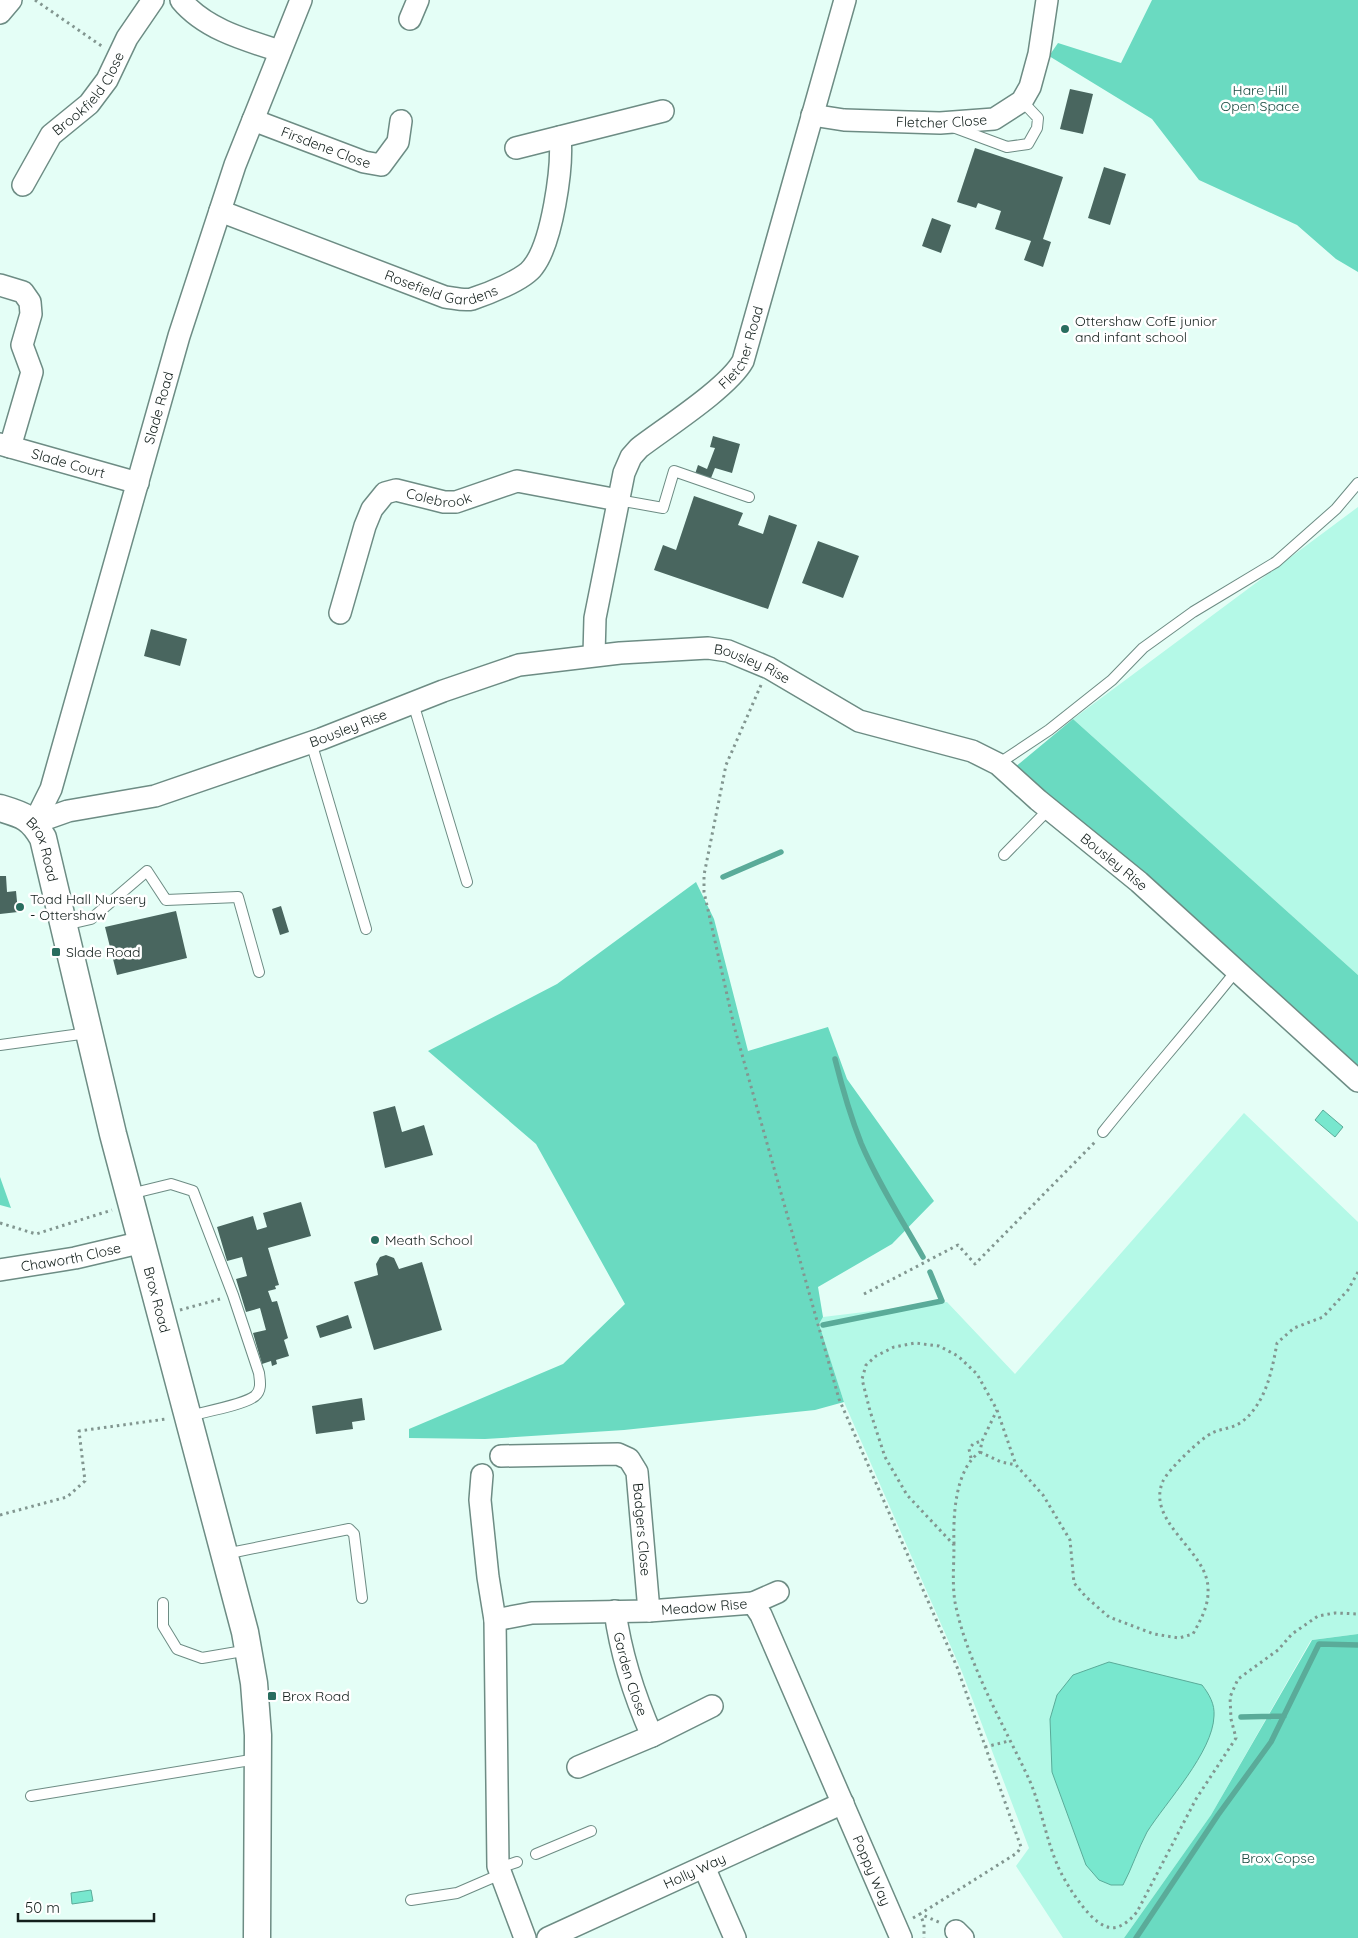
<svg xmlns="http://www.w3.org/2000/svg" width="1358" height="1938" viewBox="0 0 1358 1938" font-family="Quicksand,sans-serif">
<style>
.green{fill:#b4f9e7}
.forest{fill:#6adac1}
.water{fill:#78e7ce;stroke:#5aab99}
.lines{fill:none;stroke-linecap:round;stroke-linejoin:round}
.stream{stroke:#5aab99;stroke-width:5.5}
.building{fill:#49665f}
.service-casing{stroke:#6d8c84;stroke-width:12}
.minor-casing{stroke:#6d8c84;stroke-width:24}
.tertiary-casing{stroke:#6d8c84;stroke-width:29}
.path{stroke:#829690;stroke-width:3;stroke-dasharray:2.5 4;stroke-linecap:butt}
.service{stroke:#fff;stroke-width:10}
.minor{stroke:#fff;stroke-width:21}
.tertiary{stroke:#fff;stroke-width:26}
.poi-dot{fill:#296d5f;stroke:#fff;stroke-width:2}
.labels{text-anchor:middle;dominant-baseline:central;stroke-width:5;stroke-linejoin:round;paint-order:stroke}
.park-label{font-size:14px;fill:#194b40;stroke:#fff}
.street-label{font-size:14px;fill:#14201d;stroke:#fff}
.poi-label{font-size:14px;fill:#14201d;stroke:#fff;text-anchor:start}
</style>
<rect width="100%" height="100%" fill="#e4fef6"/>
<path class="green" d="M 1358,507 L 1358,975 L 1073,719 Z
M 1244,1113 L 1358,1222 L 1358,1634 L 1311,1640 L 1211,1815 L 1124,1938 L 1063,1938 L 1016,1866 L 1029,1848 L 962,1672 L 844,1402 L 819,1324 L 823,1317 L 947,1302 L 1015,1374 Z"/>
<path class="forest" d="M 1152,0 L 1358,0 L 1358,272 L 1336,259 L 1297,225 L 1199,180 L 1152,119 L 1049,56 L 1058,43 L 1121,63 Z
M 1073,719 L 1358,975 L 1358,1067 L 1014,768 Z
M 696,882 L 714,919 L 748,1051 L 828,1027 L 847,1079 L 934,1201 L 892,1244 L 818,1287 L 823,1317 L 819,1324 L 844,1402 L 815,1410 L 624,1430 L 485,1439 L 409,1438 L 409,1429 L 563,1364 L 625,1304 L 536,1144 L 428,1051 L 557,984 Z
M 0,1177 L 11,1208 L 0,1205 Z
M 1358,1634 L 1358,1938 L 1124,1938 L 1211,1815 L 1312,1640 Z"/>
<path class="water" d="M 1323,1110 L 1343,1127 L 1335,1137 L 1315,1120 Z
M 1109,1662 L 1202,1685 C 1209,1694 1215,1704 1214,1716 C 1213,1752 1166,1802 1147,1832 C 1138,1849 1132,1868 1123,1885 L 1111,1885 L 1099,1880 L 1086,1865 L 1052,1772 L 1050,1719 L 1057,1695 L 1073,1675 Z
M 91,1890 L 93,1901 L 72,1904 L 71,1893 Z"/>
<g class="lines">
<path class="stream" d="M 723,877 L 781,852
M 835,1059 C 842,1087 850,1115 861,1143 C 878,1183 902,1220 923,1257
M 823,1325 L 942,1301 L 930,1272
M 1241,1717 L 1284,1716
M 1136,1938 L 1218,1815 L 1271,1742 L 1319,1644 L 1358,1645"/>
</g>
<path class="building" d="M 1070,89 L 1093,94 L 1083,134 L 1060,129 Z
M 975,148 L 1063,177 L 1043,239 L 1051,242 L 1043,267 L 1024,260 L 1031,241 L 995,229 L 1001,211 L 978,203 L 976,208 L 957,202 Z
M 1104,167 L 1126,174 L 1110,225 L 1088,218 Z
M 932,218 L 951,225 L 941,253 L 922,246 Z
M 713,436 L 740,444 L 732,473 L 715,468 L 711,478 L 695,474 L 698,465 L 707,469 L 715,448 L 710,447 Z
M 694,496 L 743,513 L 738,525 L 763,534 L 769,515 L 797,525 L 768,609 L 654,570 L 663,545 L 676,550 Z
M 818,541 L 859,556 L 843,598 L 802,583 Z
M 151,629 L 187,639 L 180,666 L 144,656 Z
M 0,876 L 6,876 L 7,892 L 16,891 L 18,912 L 0,914 Z
M 281,906 L 289,932 L 280,935 L 272,909 Z
M 176,911 L 187,958 L 117,975 L 105,927 Z
M 395,1106 L 402,1132 L 424,1125 L 433,1155 L 385,1168 L 373,1112 Z
M 301,1202 L 311,1236 L 268,1248 L 279,1285 L 275,1286 L 276,1289 L 268,1291 L 272,1302 L 277,1301 L 288,1338 L 284,1340 L 289,1356 L 276,1360 L 277,1364 L 272,1366 L 271,1361 L 262,1364 L 253,1333 L 266,1330 L 260,1308 L 246,1312 L 236,1279 L 247,1276 L 242,1257 L 227,1261 L 217,1227 L 253,1216 L 257,1230 L 267,1227 L 263,1213 Z
M 386,1255 L 394,1258 L 399,1269 L 422,1262 L 442,1330 L 374,1350 L 354,1282 L 378,1275 L 376,1264 L 380,1257 Z
M 348,1315 L 352,1328 L 320,1338 L 316,1326 Z
M 362,1398 L 365,1420 L 352,1422 L 353,1429 L 316,1434 L 312,1406 Z"/>
<g class="lines">
<g class="service-casing">
<path id="service" d="M 953,127 L 1007,147 L 1028,144 L 1037,128 L 1038,118 L 1022,101
M 618,500 L 663,508 L 674,471 L 749,497
M 413,703 L 467,882
M 311,742 L 366,929
M 998,764 L 1049,730 L 1112,680 L 1143,648 L 1193,612 L 1276,562 L 1336,509 L 1358,483
M 1004,855 L 1049,809
M 65,925 L 91,919 L 147,871 L 166,900 L 238,897 L 259,972
M 0,1045 L 88,1033
M 1103,1132 C 1147,1077 1193,1025 1236,971
M 130,1194 L 171,1184 L 193,1191 L 233,1295 L 259,1373 C 260,1381 262,1390 255,1396 C 244,1405 203,1412 189,1416
M 225,1554 L 349,1529 L 354,1534 L 362,1598
M 163,1603 L 163,1626 L 177,1649 L 202,1658 L 249,1650
M 31,1796 L 257,1759
M 536,1854 L 591,1831
M 499,1868 L 517,1862
M 411,1900 L 457,1893 L 501,1874"/>
</g>
<g class="minor-casing">
<g id="minor">
<path d="M 181,0 C 205,29 245,40 280,51"/>
<path d="M 0,13 L 11,0"/>
<path d="M 410,19 L 418,0"/>
<path id="s1" d="M 812,115 L 844,120 L 940,123 L 994,119 L 1022,101 L 1030,87 L 1039,54 L 1047,0"/>
<path id="s2" d="M 253,120 L 364,162 L 381,165 L 398,142 L 401,121"/>
<path d="M 516,148 L 663,111"/>
<path id="s3" d="M 23,185 L 51,135 L 89,104 L 107,80 L 127,38 L 153,0"/>
<path id="s4" d="M 220,211 L 445,297 C 454,298 464,301 472,299 C 487,294 524,280 533,267 C 552,243 563,168 560,137"/>
<path d="M 0,285 L 23,292 L 30,302 L 31,314 L 22,345 L 32,372 L 10,447"/>
<path id="s5" d="M 0,444 L 138,483"/>
<path id="s6" d="M 340,613 L 365,526 L 372,509 L 385,493 L 396,490 L 444,502 L 456,502 L 517,481 L 618,500"/>
<path id="s7" d="M 594,655 L 595,618 L 624,473 L 631,457 L 639,448 C 665,428 728,388 743,361 L 845,0"/>
<path id="s8" d="M 34,823 L 68,811 L 155,796 L 321,739 L 443,691 L 519,665 L 620,653 L 708,648 L 728,651 L 769,668 L 859,721 L 972,751 L 998,764 L 1038,800 L 1139,882 L 1358,1081"/>
<path id="s9" d="M 34,823 L 51,789 L 179,336 L 235,165 L 301,0"/>
<path id="s10" d="M 0,1270 L 75,1258 L 143,1242"/>
<path id="s11" d="M 501,1456 L 618,1454 L 629,1459 L 637,1472 L 649,1611"/>
<path d="M 482,1475 L 480,1500 L 488,1577 L 495,1620 L 498,1866 L 525,1938"/>
<path d="M 753,1603 L 778,1592"/>
<path id="s12" d="M 615,1611 C 621,1656 634,1695 652,1736"/>
<path id="s13" d="M 495,1620 L 532,1613 L 649,1611 L 753,1603 L 761,1615 L 901,1938"/>
<path d="M 578,1767 L 652,1736 L 712,1706"/>
<path d="M 704,1867 L 735,1938"/>
<path d="M 956,1931 L 963,1938"/>
<path id="s14" d="M 548,1938 L 843,1803"/>
</g>
</g>
<g class="tertiary-casing">
<g id="tertiary">
<path id="s15" d="M 0,808 C 23,815 31,817 43,838 L 113,1134 L 245,1632 L 254,1683 L 258,1735 L 257,1938"/>
</g>
</g>
<path class="path" d="M 35,0 L 103,47
M 761,685 L 726,765 L 704,875 L 704,892 L 734,1026 L 839,1399 L 957,1667 L 1021,1847 L 1017,1853 L 920,1914 L 924,1924 L 924,1938
M 0,1223 L 36,1234 L 112,1210
M 1358,1272 L 1348,1290 L 1323,1317 L 1294,1328 L 1277,1343 C 1272,1371 1266,1402 1243,1421 C 1233,1429 1222,1428 1212,1433 C 1201,1438 1168,1470 1163,1481 C 1145,1522 1207,1550 1208,1588 C 1209,1606 1201,1619 1193,1634 L 1179,1638 L 1154,1634 L 1109,1617 L 1086,1597 L 1074,1583 L 1070,1540 L 1043,1495 L 1016,1465 L 997,1410 L 977,1374 L 958,1356 L 939,1346 L 915,1343 L 894,1347 L 876,1356 L 866,1365 L 862,1379 L 870,1411 L 885,1457 L 907,1495 L 954,1545 C 954,1563 952,1584 955,1602 C 966,1660 1003,1724 1028,1777 C 1041,1805 1045,1836 1057,1864 C 1063,1880 1088,1920 1105,1926 C 1118,1932 1129,1921 1137,1912 L 1196,1799 L 1236,1738 L 1231,1719 L 1230,1697 L 1238,1679 L 1278,1650 L 1292,1634 L 1318,1616 L 1335,1613 L 1358,1614
M 864,1294 L 958,1245 L 975,1264 L 1095,1142
M 180,1310 L 220,1299
M 980,1452 L 1001,1462 L 1016,1465
M 971,1458 L 969,1449 L 973,1444 L 981,1441
M 0,1515 L 67,1497 L 85,1481 L 79,1431 L 166,1419
M 954,1544 C 953,1516 955,1469 980,1452 L 982,1441 L 997,1410
M 985,1747 L 1009,1741
M 913,1918 L 920,1914 L 941,1923"/>
<use href="#service" class="service"/>
<use href="#minor" class="minor"/>
<use href="#tertiary" class="tertiary"/>
</g>
<g class="poi-dot">
<circle cx="1065" cy="329" r="5"/>
<circle cx="20" cy="907" r="5"/>
<rect x="51" y="947" width="10" height="10" rx="2.5"/>
<circle cx="375" cy="1240" r="5"/>
<rect x="267" y="1691" width="10" height="10" rx="2.5"/>
</g>
<g class="labels">
<g class="park-label">
<text x="1260" y="90">Hare Hill<tspan x="1260" dy="16">Open Space</tspan></text>
<text x="1278" y="1858">Brox Copse</text>
</g>
<g class="street-label">
<text stroke="none"><textPath href="#s3" startOffset="114">Brookfield Close</textPath></text>
<text stroke="none"><textPath href="#s1" startOffset="130">Fletcher Close</textPath></text>
<text stroke="none"><textPath href="#s2" startOffset="78">Firsdene Close</textPath></text>
<text stroke="none"><textPath href="#s4" startOffset="236">Rosefield Gardens</textPath></text>
<text stroke="none"><textPath href="#s7" startOffset="362">Fletcher Road</textPath></text>
<text stroke="none"><textPath href="#s9" startOffset="434">Slade Road</textPath></text>
<text stroke="none"><textPath href="#s5" startOffset="71">Slade Court</textPath></text>
<text stroke="none"><textPath href="#s6" startOffset="185">Colebrook</textPath></text>
<text stroke="none"><textPath href="#s8" startOffset="748">Bousley Rise</textPath></text>
<text stroke="none"><textPath href="#s8" startOffset="329">Bousley Rise</textPath></text>
<text stroke="none"><textPath href="#s15" startOffset="65">Brox Road</textPath></text>
<text stroke="none"><textPath href="#s8" startOffset="1168">Bousley Rise</textPath></text>
<text stroke="none"><textPath href="#s10" startOffset="72">Chaworth Close</textPath></text>
<text stroke="none"><textPath href="#s15" startOffset="530">Brox Road</textPath></text>
<text stroke="none"><textPath href="#s11" startOffset="202">Badgers Close</textPath></text>
<text stroke="none"><textPath href="#s13" startOffset="210">Meadow Rise</textPath></text>
<text stroke="none"><textPath href="#s12" startOffset="65">Garden Close</textPath></text>
<text stroke="none"><textPath href="#s13" startOffset="552">Poppy Way</textPath></text>
<text stroke="none"><textPath href="#s14" startOffset="161">Holly Way</textPath></text>
</g>
<g class="poi-label">
<text x="1075" y="321">Ottershaw CofE junior<tspan x="1075" dy="16">and infant school</tspan></text>
<text x="30" y="899">Toad Hall Nursery<tspan x="30" dy="16">- Ottershaw</tspan></text>
<text x="66" y="952">Slade Road</text>
<text x="385" y="1240">Meath School</text>
<text x="282" y="1696">Brox Road</text>
</g>
</g>
<path d="M18 1913v8h136v-8" fill="none" stroke="#14201d" stroke-width="2.5"/>
<text x="25" y="1913" font-size="15" fill="#14201d" stroke="#ffffff" stroke-width="4" paint-order="stroke">50 m</text>
</svg>
